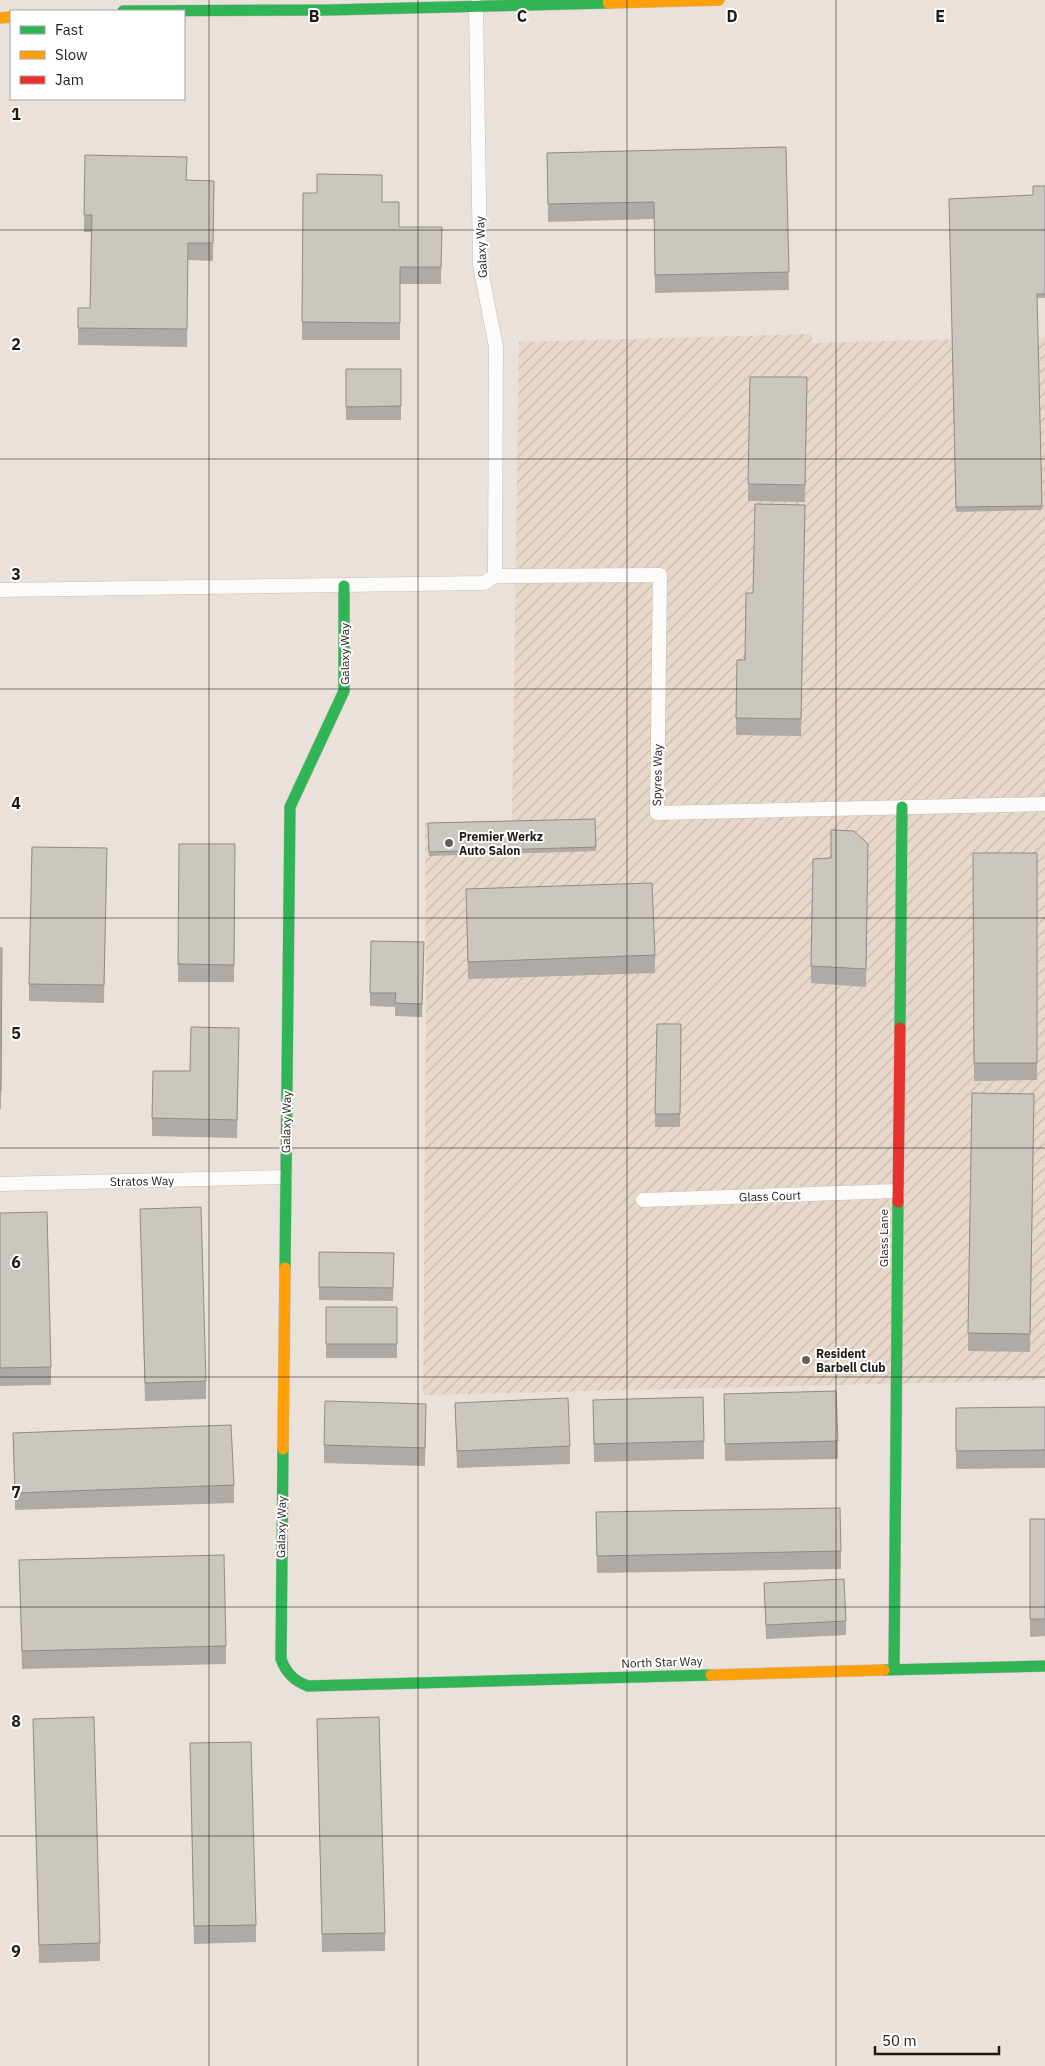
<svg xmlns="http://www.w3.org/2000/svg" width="1045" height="2066" viewBox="0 0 1045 2066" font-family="'IBM Plex Sans',sans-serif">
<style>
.industrial{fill:url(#industrial-furrows)}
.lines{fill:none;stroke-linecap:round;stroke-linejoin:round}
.street-casing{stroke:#c5beb8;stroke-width:15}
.fast-casing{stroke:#c5beb8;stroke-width:12}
.slow-casing{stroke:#c5beb8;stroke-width:12}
.jam-casing{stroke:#c5beb8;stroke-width:12}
.street{stroke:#fcfbf9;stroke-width:14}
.fast{stroke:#30b455;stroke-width:11}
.slow{stroke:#ff9f0a;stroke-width:11}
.jam{stroke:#e5322d;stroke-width:11}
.wall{fill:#afaaa5}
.building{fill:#ccc6c0;stroke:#8f8b86}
.grid{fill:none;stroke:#1f1a15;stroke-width:1;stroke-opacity:0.55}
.poi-dot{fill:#66605a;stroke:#fff;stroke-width:2}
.labels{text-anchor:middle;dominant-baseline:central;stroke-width:4;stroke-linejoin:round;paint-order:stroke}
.street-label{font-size:12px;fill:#1f1a15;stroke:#fff}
.poi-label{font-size:12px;font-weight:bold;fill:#1f1a15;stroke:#fff;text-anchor:start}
.grid-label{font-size:16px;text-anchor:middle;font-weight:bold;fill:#1f1a15;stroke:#fff;stroke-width:4;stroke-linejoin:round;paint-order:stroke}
</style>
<defs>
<pattern id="industrial-furrows" width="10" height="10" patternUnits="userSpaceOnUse" patternTransform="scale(1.25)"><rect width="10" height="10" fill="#e8d8ca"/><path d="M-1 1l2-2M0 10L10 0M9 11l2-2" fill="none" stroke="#c7b9ad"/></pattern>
</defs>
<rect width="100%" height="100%" fill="#eae2da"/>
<path class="industrial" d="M 812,334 L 812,343 L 1045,337 L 1045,1380 L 423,1395 L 426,1003 L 425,823 L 512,822 L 519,342 Z"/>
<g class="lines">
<g class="street-casing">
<path id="street" d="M 476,6 L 480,265 L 496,347 L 495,576
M 495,576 L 660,575 L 657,813 L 1045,804
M 0,590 L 484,583 L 495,576
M 0,1184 L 285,1177
M 643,1200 L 897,1191"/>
</g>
<g class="fast-casing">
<path id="fast" d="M 123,11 L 329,10 L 608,3
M 900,1028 L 902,807
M 285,1268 L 290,807 L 344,691 L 344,586
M 283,1449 L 281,1659 C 286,1673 294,1681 308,1686 L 711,1675
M 894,1669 L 898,1202
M 884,1670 L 1045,1666"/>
</g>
<g class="slow-casing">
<path id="slow" d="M 608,3 L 719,0
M 0,18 L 11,17
M 283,1449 L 285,1268
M 711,1675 L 884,1670"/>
</g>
<g class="jam-casing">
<path id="jam" d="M 898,1202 L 900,1028"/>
</g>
<use href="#street" class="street"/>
<use href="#fast" class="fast"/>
<use href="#slow" class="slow"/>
<use href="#jam" class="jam"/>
</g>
<path class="wall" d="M 786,147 L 789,290 L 655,293 L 654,219 L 548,222 L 547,153 Z
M 85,155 L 187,180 L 214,181 L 213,261 L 188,260 L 187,347 L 78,345 L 78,328 L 90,308 L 91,232 L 84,232 Z
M 1045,186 L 1045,298 L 1037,298 L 1042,510 L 956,512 L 949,199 L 1033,195 Z
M 303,193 L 382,202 L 399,227 L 442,227 L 441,284 L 400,284 L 400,340 L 302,340 Z
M 346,369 L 401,369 L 401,420 L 346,420 Z
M 750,377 L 807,395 L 805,502 L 748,501 Z
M 805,505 L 801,736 L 736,735 L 736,718 L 753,593 Z
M 595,819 L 596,851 L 429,856 L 428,823 Z
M 179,844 L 235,844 L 234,982 L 178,982 Z
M 868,844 L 866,987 L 811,983 L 811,966 L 831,858 Z
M 107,848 L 104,1003 L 29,1001 L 29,984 Z
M 973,853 L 1037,853 L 1037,1080 L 974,1081 Z
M 466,889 L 655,955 L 655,973 L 468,979 Z
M 0,948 L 2,948 L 1,1109 L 0,1109 Z
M 424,956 L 422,1017 L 395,1016 L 395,1007 L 370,1006 L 370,993 Z
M 657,1024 L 681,1024 L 680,1127 L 655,1127 Z
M 239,1046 L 237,1138 L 152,1136 L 152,1118 L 190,1071 Z
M 1034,1112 L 1030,1352 L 968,1351 L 968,1333 Z
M 140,1209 L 206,1381 L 206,1399 L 145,1401 Z
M 0,1213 L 51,1367 L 51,1385 L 0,1386 Z
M 319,1252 L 394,1253 L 393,1301 L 319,1300 Z
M 326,1307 L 397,1307 L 397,1358 L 326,1358 Z
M 724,1394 L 838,1441 L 838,1459 L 725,1461 Z
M 593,1400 L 704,1441 L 704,1459 L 594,1462 Z
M 455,1403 L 570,1446 L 570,1464 L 457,1468 Z
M 1045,1407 L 1045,1468 L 956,1469 L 956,1408 Z
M 426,1421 L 425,1466 L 324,1463 L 324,1445 Z
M 13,1433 L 234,1485 L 234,1503 L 15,1510 Z
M 596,1512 L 841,1551 L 841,1569 L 597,1573 Z
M 1030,1519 L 1045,1519 L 1045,1636 L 1030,1637 Z
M 19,1560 L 226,1646 L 226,1664 L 22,1669 Z
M 764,1583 L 846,1621 L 846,1635 L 766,1639 Z
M 33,1719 L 100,1943 L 100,1961 L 39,1963 Z
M 317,1719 L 385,1933 L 385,1951 L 322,1952 Z
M 190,1743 L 256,1925 L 256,1942 L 194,1944 Z"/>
<path class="building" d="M 786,147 L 789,272 L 655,275 L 654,202 L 548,204 L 547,153 Z
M 85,155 L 187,157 L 186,180 L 214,181 L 213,243 L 188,243 L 187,329 L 78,328 L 78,308 L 90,308 L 92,215 L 84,215 Z
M 317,174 L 382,175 L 382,202 L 399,202 L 399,227 L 442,227 L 441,267 L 400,267 L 400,323 L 302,322 L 303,193 L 317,193 Z
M 1033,186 L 1045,186 L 1045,294 L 1037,294 L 1042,506 L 956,507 L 949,199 L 1033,195 Z
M 346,369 L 401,369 L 401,406 L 346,407 Z
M 750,377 L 807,377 L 805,485 L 748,484 Z
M 755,504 L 805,505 L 801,719 L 736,718 L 737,660 L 745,660 L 746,593 L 753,593 Z
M 595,819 L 596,847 L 429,852 L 428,823 Z
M 831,830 L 854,831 L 868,844 L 866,969 L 811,966 L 813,859 L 831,858 Z
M 179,844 L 235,844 L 234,965 L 178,964 Z
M 32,847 L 107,848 L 104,985 L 29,984 Z
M 973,853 L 1037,853 L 1037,1063 L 974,1063 Z
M 652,883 L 655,955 L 468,962 L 466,889 Z
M 371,941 L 424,942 L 422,1004 L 395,1003 L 396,993 L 370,993 Z
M 0,948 L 2,948 L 1,1091 L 0,1091 Z
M 657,1024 L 681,1024 L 680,1114 L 655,1114 Z
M 191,1027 L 239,1028 L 237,1120 L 152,1118 L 153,1071 L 190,1071 Z
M 972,1093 L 1034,1094 L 1030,1334 L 968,1333 Z
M 201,1207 L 206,1381 L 145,1383 L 140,1209 Z
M 47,1212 L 51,1367 L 0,1368 L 0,1213 Z
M 319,1252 L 394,1253 L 393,1288 L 319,1287 Z
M 326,1307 L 397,1307 L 397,1344 L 326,1344 Z
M 836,1391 L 838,1441 L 725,1444 L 724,1394 Z
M 703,1397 L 704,1441 L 594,1444 L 593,1400 Z
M 568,1398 L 570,1446 L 457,1451 L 455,1403 Z
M 325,1401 L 426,1404 L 425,1448 L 324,1445 Z
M 1045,1407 L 1045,1450 L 956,1451 L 956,1408 Z
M 231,1425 L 234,1485 L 15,1493 L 13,1433 Z
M 840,1508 L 841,1551 L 597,1556 L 596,1512 Z
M 1030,1519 L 1045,1519 L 1045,1619 L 1030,1619 Z
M 224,1555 L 226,1646 L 22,1651 L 19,1560 Z
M 844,1579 L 846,1621 L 766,1625 L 764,1583 Z
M 94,1717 L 100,1943 L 39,1945 L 33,1719 Z
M 379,1717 L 385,1933 L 322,1934 L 317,1719 Z
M 251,1742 L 256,1925 L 194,1926 L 190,1743 Z"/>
<path class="grid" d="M 209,0 L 209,2066M 418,0 L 418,2066M 627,0 L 627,2066M 836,0 L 836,2066M 0,230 L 1045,230M 0,459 L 1045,459M 0,689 L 1045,689M 0,918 L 1045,918M 0,1148 L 1045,1148M 0,1377 L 1045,1377M 0,1607 L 1045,1607M 0,1836 L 1045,1836"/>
<g class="poi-dot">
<circle cx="449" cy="843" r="5"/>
<circle cx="806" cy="1360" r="5"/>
</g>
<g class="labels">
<g class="street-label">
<text transform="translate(481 247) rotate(-93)">Galaxy Way</text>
<text transform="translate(344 654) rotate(-90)">Galaxy Way</text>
<text transform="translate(657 775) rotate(-89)">Spyres Way</text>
<text transform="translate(286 1122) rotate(-89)">Galaxy Way</text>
<text transform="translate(142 1181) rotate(-1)">Stratos Way</text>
<text transform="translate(770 1196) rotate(-2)">Glass Court</text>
<text transform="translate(883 1238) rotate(-90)">Glass Lane</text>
<text transform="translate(281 1527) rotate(-89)">Galaxy Way</text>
<text transform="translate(662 1662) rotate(-2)">North Star Way</text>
</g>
<g class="poi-label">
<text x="459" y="836">Premier Werkz<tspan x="459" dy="14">Auto Salon</tspan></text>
<text x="816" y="1353">Resident<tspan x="816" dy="14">Barbell Club</tspan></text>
</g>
</g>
<g class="grid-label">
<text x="314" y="22">B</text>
<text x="522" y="22">C</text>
<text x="732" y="22">D</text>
<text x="940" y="22">E</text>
<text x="16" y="120">1</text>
<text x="16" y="350">2</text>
<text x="16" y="580">3</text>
<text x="16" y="809">4</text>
<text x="16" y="1039">5</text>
<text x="16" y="1268">6</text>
<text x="16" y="1498">7</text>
<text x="16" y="1727">8</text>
<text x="16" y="1957">9</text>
</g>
<rect x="10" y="10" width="175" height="90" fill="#ffffff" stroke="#a5a3a1"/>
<rect x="20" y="26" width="25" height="8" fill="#30b455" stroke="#a5a3a1"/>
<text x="55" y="35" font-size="15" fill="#1f1a15">Fast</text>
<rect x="20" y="51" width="25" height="8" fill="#ff9f0a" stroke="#a5a3a1"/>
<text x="55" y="60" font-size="15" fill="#1f1a15">Slow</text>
<rect x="20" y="76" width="25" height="8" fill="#e5322d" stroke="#a5a3a1"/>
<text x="55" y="85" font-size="15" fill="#1f1a15">Jam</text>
<path d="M875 2046v8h124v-8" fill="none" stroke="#1f1a15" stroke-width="2.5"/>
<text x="882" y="2046" font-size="15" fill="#1f1a15" stroke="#ffffff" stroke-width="4" paint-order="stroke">50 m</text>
</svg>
